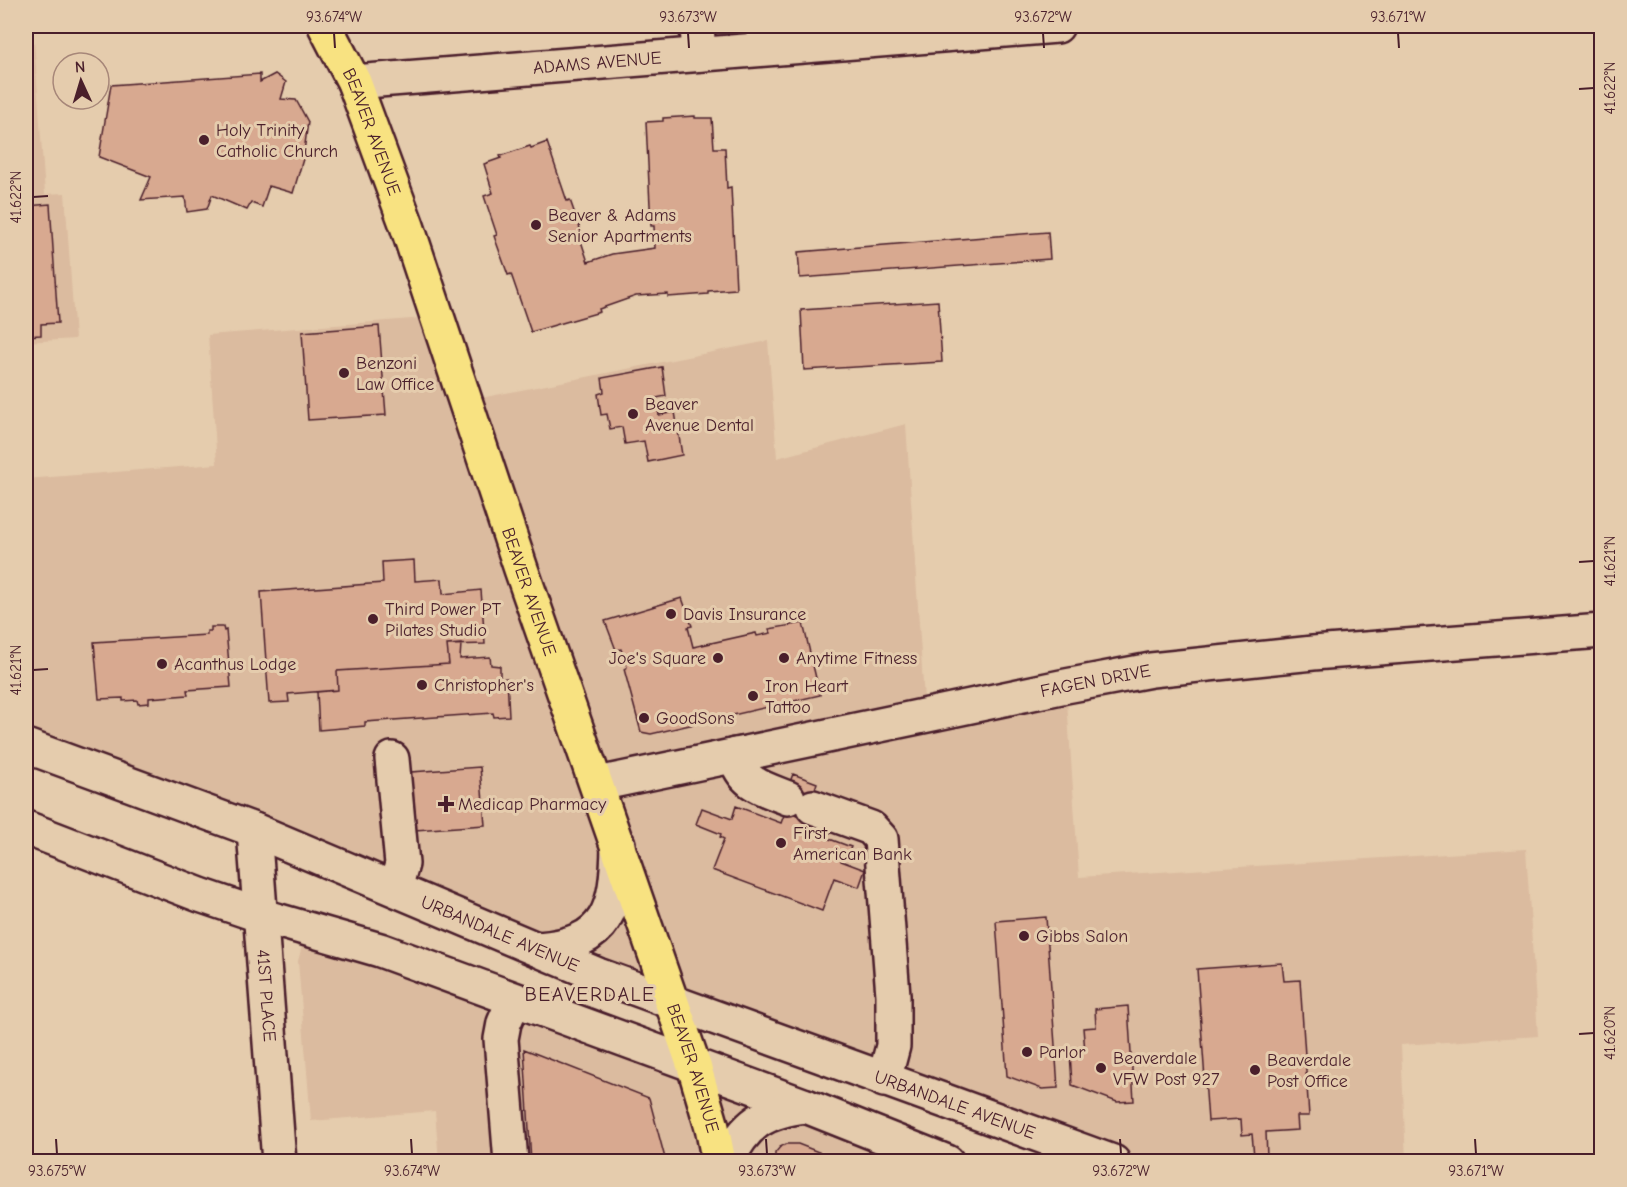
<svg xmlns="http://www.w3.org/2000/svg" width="1627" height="1187" viewBox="0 0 1627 1187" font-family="'Comic Neue',sans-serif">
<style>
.built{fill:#dbbb9f}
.building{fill:#d8a990;stroke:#4a1f2b;stroke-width:1.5}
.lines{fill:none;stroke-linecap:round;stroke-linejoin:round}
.minor-casing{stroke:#4a1f2b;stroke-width:38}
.major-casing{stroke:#4a1f2b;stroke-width:38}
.minor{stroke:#e5ccad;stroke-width:33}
.major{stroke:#f8e281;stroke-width:33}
.ticks{fill:none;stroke:#4a1f2b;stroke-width:2}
.poi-dot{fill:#4a1f2b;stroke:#e5ccad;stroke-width:2}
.labels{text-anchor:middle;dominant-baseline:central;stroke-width:6;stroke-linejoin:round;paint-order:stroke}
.street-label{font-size:18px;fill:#4a1f2b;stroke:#e5ccad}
.poi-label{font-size:18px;fill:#4a1f2b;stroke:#e5ccad;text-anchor:start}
.neighbourhood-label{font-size:20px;letter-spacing:1.5px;fill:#4a1f2b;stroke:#e5ccad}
.neatline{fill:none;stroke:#4a1f2b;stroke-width:2}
.ticks-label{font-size:15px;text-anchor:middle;fill:#4a1f2b}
</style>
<rect width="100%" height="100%" fill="#e5ccad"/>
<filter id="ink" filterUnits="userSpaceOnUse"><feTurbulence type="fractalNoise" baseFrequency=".0167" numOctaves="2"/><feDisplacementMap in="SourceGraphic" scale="12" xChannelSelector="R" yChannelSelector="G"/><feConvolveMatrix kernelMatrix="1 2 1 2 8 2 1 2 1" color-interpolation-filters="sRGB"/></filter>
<g filter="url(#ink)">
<path class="built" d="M 26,26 L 33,26 L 45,194 L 65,193 L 75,339 L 26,342 Z
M 437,317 L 466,401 L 768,341 L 777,458 L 906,424 L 925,715 L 1066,686 L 1079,877 L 1526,849 L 1538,1036 L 1401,1045 L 1406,1161 L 1113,1162 L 26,747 L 26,479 L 217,464 L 208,335 Z
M 307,928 L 947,1161 L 439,1161 L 435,1111 L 311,1121 L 298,961 Z"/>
<path class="building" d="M 260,74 L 260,82 L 275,74 L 286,82 L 281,99 L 296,100 L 308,122 L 303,159 L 293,193 L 269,186 L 262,207 L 251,203 L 247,210 L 212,195 L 207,209 L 187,212 L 185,197 L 141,200 L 151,177 L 99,157 L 111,85 Z
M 695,116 L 695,118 L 712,118 L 714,148 L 725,148 L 727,188 L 731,187 L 736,289 L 708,291 L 708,294 L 668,297 L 668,294 L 636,296 L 599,309 L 600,312 L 531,332 L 511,274 L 508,275 L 494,236 L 497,235 L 484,196 L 493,193 L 484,164 L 501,158 L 500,156 L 530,146 L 531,148 L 547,142 L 567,201 L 570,200 L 584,240 L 581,241 L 588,262 L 612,254 L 655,248 L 654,226 L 651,226 L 646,122 L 663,121 L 663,118 Z
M 26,193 L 27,206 L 50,204 L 58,323 L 41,324 L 41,335 L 26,336 Z
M 1048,232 L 1050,259 L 800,278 L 798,252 Z
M 938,301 L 942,362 L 804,370 L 801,310 Z
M 379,326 L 386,415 L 308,420 L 302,332 Z
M 662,367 L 666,396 L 656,398 L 659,415 L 675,412 L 682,455 L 648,462 L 644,441 L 625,444 L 622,427 L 610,429 L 607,414 L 601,415 L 598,394 L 604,392 L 602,378 Z
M 414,560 L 415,581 L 442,579 L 443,594 L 481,590 L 485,644 L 447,645 L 449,664 L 337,671 L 338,690 L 288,694 L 289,702 L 269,703 L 261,592 L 383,583 L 382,562 Z
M 682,598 L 692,626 L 688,627 L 693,647 L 756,633 L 757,636 L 771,633 L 769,629 L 803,623 L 820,695 L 651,734 L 641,732 L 624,669 L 627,667 L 621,649 L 616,650 L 605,621 Z
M 211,627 L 223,627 L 224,631 L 226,630 L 231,687 L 187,690 L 188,695 L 149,698 L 149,703 L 138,704 L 137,700 L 123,701 L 123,698 L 99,699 L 94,642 L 207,635 L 207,631 L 211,631 Z
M 461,644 L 460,659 L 490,657 L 491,665 L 500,666 L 500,679 L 507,678 L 509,716 L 494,717 L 493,713 L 465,715 L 365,722 L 365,726 L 319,730 L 317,692 L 338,690 L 337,671 L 449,664 L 447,645 Z
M 480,767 L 485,825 L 415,830 L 414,811 L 409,811 L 408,796 L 412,796 L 411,772 Z
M 793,774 L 817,783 L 812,797 L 813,817 L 808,831 L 851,847 L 846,858 L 842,856 L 841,861 L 865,870 L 859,887 L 834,878 L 822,911 L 712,870 L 724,839 L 720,837 L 721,834 L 696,824 L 702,808 L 732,819 L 736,806 L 781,823 L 787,807 L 787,790 Z
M 1046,917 L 1058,1088 L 1042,1089 L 1007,1076 L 996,921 Z
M 1282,963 L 1284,981 L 1300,980 L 1309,1116 L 1297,1116 L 1298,1130 L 1266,1132 L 1267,1156 L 1254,1156 L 1252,1134 L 1242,1135 L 1241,1119 L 1208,1121 L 1197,969 Z
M 1128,1006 L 1134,1101 L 1117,1102 L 1072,1085 L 1070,1052 L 1085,1051 L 1083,1028 L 1096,1027 L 1095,1009 Z
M 524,1049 L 649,1098 L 666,1162 L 531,1162 Z
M 786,1144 L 798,1144 L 844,1162 L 775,1162 L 775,1153 L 780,1147 Z"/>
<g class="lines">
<g class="minor-casing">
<g id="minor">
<path d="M 697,26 L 699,54"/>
<path id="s1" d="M 354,82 L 1057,26"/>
<path id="s2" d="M 26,746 L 254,830 L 598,975 L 1113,1162"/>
<path d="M 735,755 C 742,784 762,788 788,798"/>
<path d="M 392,759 L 402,864 L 395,888"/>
<path id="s3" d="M 598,784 L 1066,686 L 1151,670 L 1313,653 L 1602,631"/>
<path d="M 813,807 L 871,828 L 881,839 L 893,995 L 893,1046 L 884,1080"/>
<path d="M 26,828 L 200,895 L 259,915 L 380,950 L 806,1106 L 947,1162"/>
<path id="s4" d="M 254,830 L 279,1162"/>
<path d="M 538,949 C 609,944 617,908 618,844"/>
<path d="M 511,1162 L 501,1039 L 504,1023 L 514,1000"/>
<path d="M 727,1162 C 744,1124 766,1110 806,1106"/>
</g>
</g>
<g class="major-casing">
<g id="major">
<path id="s5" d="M 325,26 L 354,82 L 407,226 L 521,569 L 694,1066 L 712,1127 L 719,1162"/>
</g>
</g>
<use href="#minor" class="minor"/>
<use href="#major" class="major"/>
</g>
</g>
<path class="ticks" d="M 334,33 L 335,48M 688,33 L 689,48M 1043,33 L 1044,48M 1398,33 L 1399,48M 1579,89 L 1594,88M 33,197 L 48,196M 1579,562 L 1594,561M 33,670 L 48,669M 1579,1034 L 1594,1033M 56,1139 L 57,1154M 411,1139 L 412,1154M 766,1139 L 767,1154M 1120,1139 L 1121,1154M 1475,1139 L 1476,1154"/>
<g class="poi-dot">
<circle cx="204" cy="140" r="6"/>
<circle cx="536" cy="225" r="6"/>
<circle cx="344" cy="373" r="6"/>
<circle cx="633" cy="414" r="6"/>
<circle cx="671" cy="614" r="6"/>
<circle cx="373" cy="619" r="6"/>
<circle cx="718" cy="658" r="6"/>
<circle cx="784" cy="658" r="6"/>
<circle cx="162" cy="664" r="6"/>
<circle cx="422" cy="685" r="6"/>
<circle cx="753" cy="696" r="6"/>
<circle cx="644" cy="718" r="6"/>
<path d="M443 795h6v6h6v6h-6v6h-6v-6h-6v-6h6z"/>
<circle cx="781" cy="843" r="6"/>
<circle cx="1024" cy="936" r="6"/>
<circle cx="1027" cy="1052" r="6"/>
<circle cx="1101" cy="1068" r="6"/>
<circle cx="1255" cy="1070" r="6"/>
</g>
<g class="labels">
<g class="street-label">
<text stroke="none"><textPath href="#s1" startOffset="244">ADAMS AVENUE</textPath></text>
<text stroke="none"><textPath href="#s5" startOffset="116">BEAVER AVENUE</textPath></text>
<text stroke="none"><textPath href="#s5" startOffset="602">BEAVER AVENUE</textPath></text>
<text stroke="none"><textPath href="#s3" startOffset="508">FAGEN DRIVE</textPath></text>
<text stroke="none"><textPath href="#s2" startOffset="510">URBANDALE AVENUE</textPath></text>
<text stroke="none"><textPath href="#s4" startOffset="166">41ST PLACE</textPath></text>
<text stroke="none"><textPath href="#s5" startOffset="1106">BEAVER AVENUE</textPath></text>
<text stroke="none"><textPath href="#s2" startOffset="996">URBANDALE AVENUE</textPath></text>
</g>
<g class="poi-label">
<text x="216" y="130">Holy Trinity<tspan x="216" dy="21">Catholic Church</tspan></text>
<text x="548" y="215">Beaver &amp; Adams<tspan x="548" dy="21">Senior Apartments</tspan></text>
<text x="356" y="363">Benzoni<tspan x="356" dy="21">Law Office</tspan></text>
<text x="645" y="404">Beaver<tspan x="645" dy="21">Avenue Dental</tspan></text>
<text x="385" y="609">Third Power PT<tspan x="385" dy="21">Pilates Studio</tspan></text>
<text x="683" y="614">Davis Insurance</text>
<text x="706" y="658" text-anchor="end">Joe's Square</text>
<text x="796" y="658">Anytime Fitness</text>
<text x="174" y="664">Acanthus Lodge</text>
<text x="434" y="685">Christopher's</text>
<text x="765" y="686">Iron Heart<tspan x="765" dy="21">Tattoo</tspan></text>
<text x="656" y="718">GoodSons</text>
<text x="458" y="804">Medicap Pharmacy</text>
<text x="793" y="833">First<tspan x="793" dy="21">American Bank</tspan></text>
<text x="1036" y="936">Gibbs Salon</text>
<text x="1039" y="1052">Parlor</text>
<text x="1113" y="1058">Beaverdale<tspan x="1113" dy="21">VFW Post 927</tspan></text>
<text x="1267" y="1060">Beaverdale<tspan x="1267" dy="21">Post Office</tspan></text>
</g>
<g class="neighbourhood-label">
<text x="590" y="994">BEAVERDALE</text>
</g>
</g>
<rect width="1627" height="1187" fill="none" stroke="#e5ccad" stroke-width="66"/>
<g transform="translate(81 81) rotate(356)"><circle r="28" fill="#e5ccad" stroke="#a78779" stroke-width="1.5"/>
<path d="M0-4.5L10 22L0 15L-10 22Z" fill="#4a1f2b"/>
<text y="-9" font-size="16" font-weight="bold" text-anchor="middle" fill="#4a1f2b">N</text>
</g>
<rect x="33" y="33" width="1561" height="1121" class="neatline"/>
<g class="ticks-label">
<text x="334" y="22">93.674°W</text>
<text x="688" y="22">93.673°W</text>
<text x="1043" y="22">93.672°W</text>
<text x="1398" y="22">93.671°W</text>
<text transform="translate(1610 88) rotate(-90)" y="5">41.622°N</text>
<text transform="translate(16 197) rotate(-90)" y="5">41.622°N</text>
<text transform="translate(1610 561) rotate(-90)" y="5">41.621°N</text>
<text transform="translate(16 670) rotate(-90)" y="5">41.621°N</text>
<text transform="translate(1610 1033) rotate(-90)" y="5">41.620°N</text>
<text x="57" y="1176">93.675°W</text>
<text x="412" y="1176">93.674°W</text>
<text x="767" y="1176">93.673°W</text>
<text x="1121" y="1176">93.672°W</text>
<text x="1476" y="1176">93.671°W</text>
</g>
</svg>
